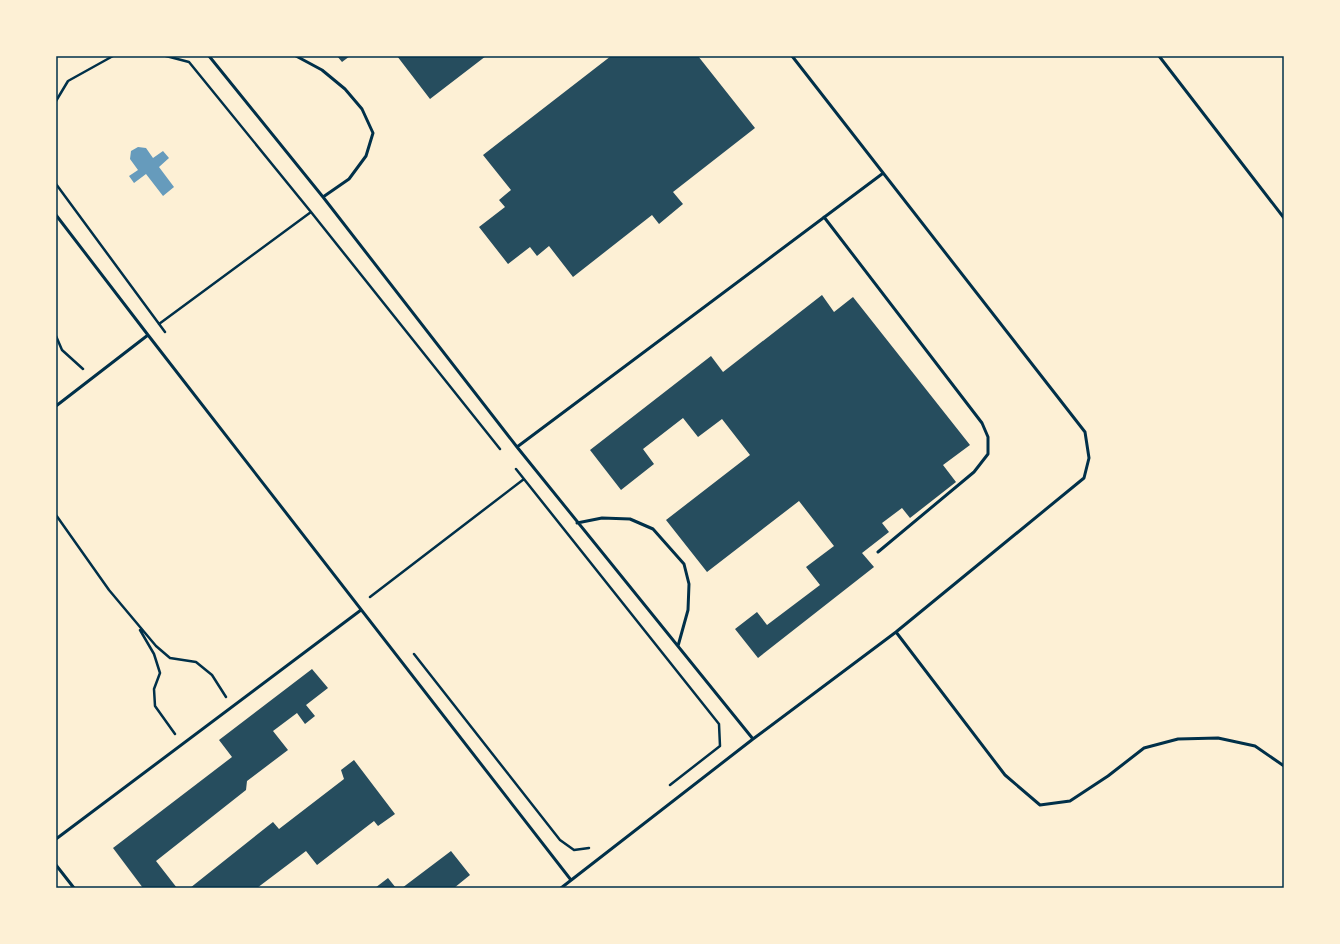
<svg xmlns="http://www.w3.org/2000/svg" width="1340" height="944" viewBox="0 0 1340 944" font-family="Ubuntu,sans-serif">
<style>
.water{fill:#669bbc}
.building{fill:#264d5e}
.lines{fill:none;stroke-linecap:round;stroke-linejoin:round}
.path{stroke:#003049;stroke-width:2.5}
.service{stroke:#003049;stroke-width:3}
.neatline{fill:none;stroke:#003049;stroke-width:1.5}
</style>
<rect width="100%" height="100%" fill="#fdf0d5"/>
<path class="water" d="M 138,147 L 146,148 L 153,158 L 163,151 L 169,158 L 159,167 L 174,187 L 163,196 L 146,174 L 134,183 L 129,176 L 138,170 L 130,159 L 131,151 Z"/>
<path class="building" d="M 337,56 L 350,56 L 342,62 Z
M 397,56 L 486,56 L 430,99 Z
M 611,56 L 698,56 L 755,128 L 673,192 L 683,204 L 659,224 L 652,215 L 573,277 L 549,246 L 537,256 L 530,247 L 508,264 L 479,227 L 505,207 L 499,200 L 511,190 L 483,155 Z
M 822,295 L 834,312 L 853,297 L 970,445 L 943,465 L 956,482 L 910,518 L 902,508 L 882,523 L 889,532 L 862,553 L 874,567 L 758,658 L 735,629 L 757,612 L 767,625 L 820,585 L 806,567 L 834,546 L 799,501 L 707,572 L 666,520 L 750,455 L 722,419 L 698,437 L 683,418 L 643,449 L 654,464 L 621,490 L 590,450 L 711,356 L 723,372 Z
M 312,669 L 328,688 L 306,705 L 315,716 L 305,724 L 297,713 L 273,731 L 288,750 L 247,781 L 246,790 L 156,861 L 177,888 L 143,888 L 113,848 L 232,757 L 219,740 Z
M 354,760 L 395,814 L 378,826 L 374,821 L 317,865 L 306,851 L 257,888 L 190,888 L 273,822 L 279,829 L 344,779 L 341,770 Z
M 451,851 L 470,875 L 454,888 L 402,888 Z
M 388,878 L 396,888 L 375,888 Z"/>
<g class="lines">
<path class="path" d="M 166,56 L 189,62 L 311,212 L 500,449
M 56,101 L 68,81 L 113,56
M 56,184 L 165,332
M 159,324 L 311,212
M 56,336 L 62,350 L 83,369
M 516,469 L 719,724 L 720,746 L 670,785
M 56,515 L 109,590 L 156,646 L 170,658 L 196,662 L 212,675 L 226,697
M 370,597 L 524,479
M 140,630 L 154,654 L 160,673 L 154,689 L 155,706 L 175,734
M 414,654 L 560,840 L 574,850 L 589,848"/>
<path class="service" d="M 209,56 L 323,197 L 517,447 L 753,739
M 296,56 L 322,70 L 345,89 L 362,109 L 373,133 L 366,156 L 349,179 L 323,197
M 1159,56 L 1284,218
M 56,215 L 148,335 L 571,880
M 824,217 L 982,423 L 988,437 L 988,454 L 974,472 L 878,552
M 56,406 L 148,335
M 517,447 L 882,174
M 577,523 L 602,518 L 630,519 L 653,529 L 684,564 L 689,584 L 688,610 L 678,646
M 896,632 L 1005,775 L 1040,805 L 1070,801 L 1108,776 L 1144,748 L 1178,739 L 1218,738 L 1255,746 L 1284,766
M 56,839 L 361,610
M 56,865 L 74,888
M 561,888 L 753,739 L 896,632 L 1084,478 L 1089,458 L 1085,432 L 792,56"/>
</g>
<rect width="1340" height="944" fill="none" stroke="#fdf0d5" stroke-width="114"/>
<rect x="57" y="57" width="1226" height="830" class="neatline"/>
</svg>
